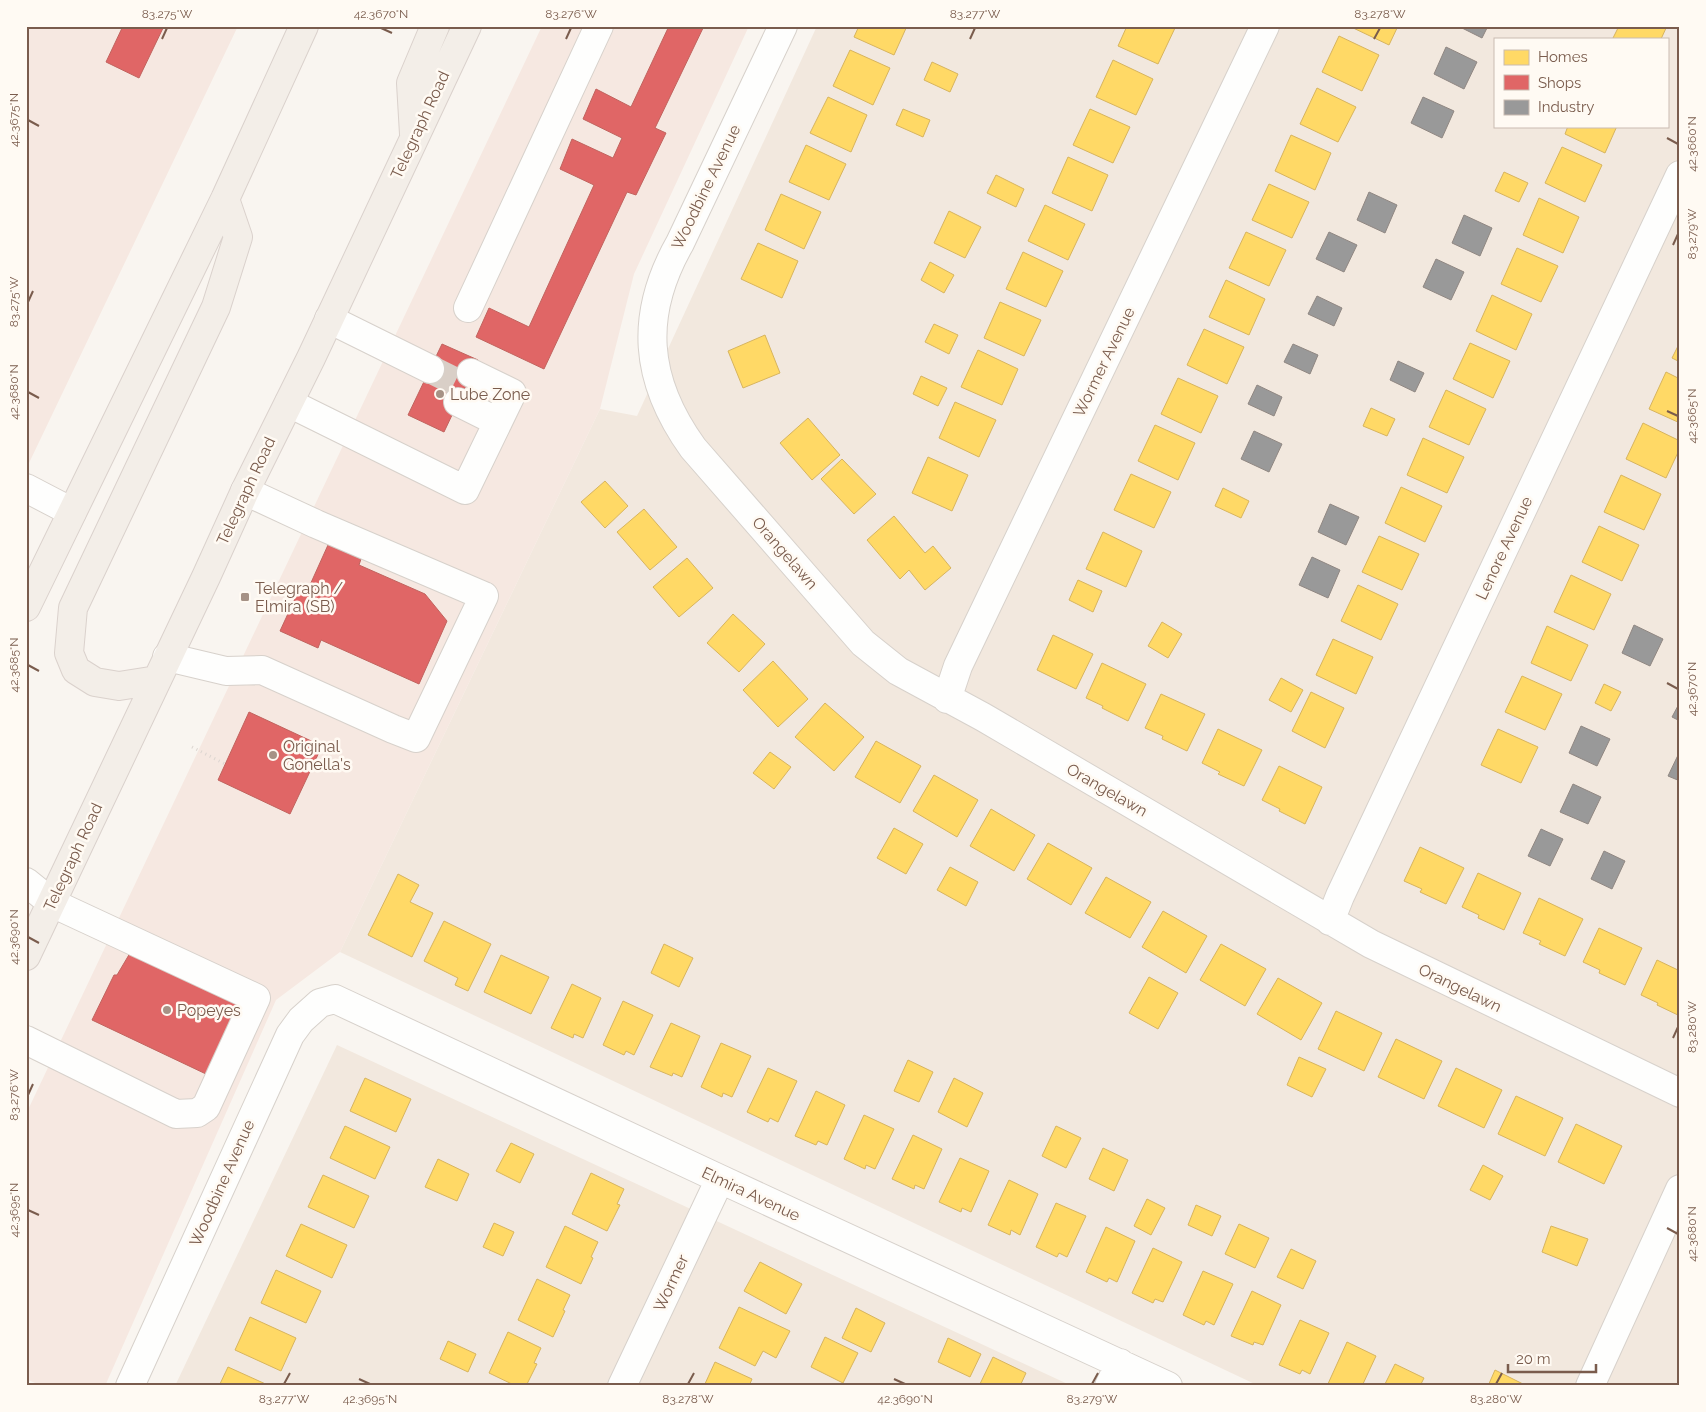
<svg xmlns="http://www.w3.org/2000/svg" width="1706" height="1412" viewBox="0 0 1706 1412" font-family="Raleway,sans-serif">
<style>
.residential{fill:#f2e8de;fill-rule:evenodd}
.commercial{fill:#f6e8e1}
.homes{fill:#ffd966;stroke:#d7b45e}
.shops{fill:#e06666;stroke:#c1635e}
.industry{fill:#999;stroke:#908782}
.lines{fill:none;stroke-linecap:round;stroke-linejoin:round}
.minor-tunnel{stroke:#d9cfc7;stroke-width:28;stroke-dasharray:28 14;stroke-linecap:butt}
.minor-casing{stroke:#d7d1cb;stroke-width:30}
.major-casing{stroke:#dad1cc;stroke-width:30}
.path{stroke:#dcd5d0;stroke-width:3;stroke-dasharray:1 4;stroke-linecap:butt}
.minor{stroke:#fefefd;stroke-width:28}
.major{stroke:#f3eee8;stroke-width:28}
.ticks{fill:none;stroke:#7a5c4d;stroke-width:2}
.poi-dot{fill:#a69286;stroke:#fffaf3;stroke-width:2}
.labels{text-anchor:middle;dominant-baseline:central;stroke-width:5;stroke-linejoin:round;paint-order:stroke}
.street-label{font-size:16px;fill:#7a5c4d;stroke:#fffaf3}
.poi-label{font-size:16px;fill:#7a5c4d;stroke:#fffaf3;text-anchor:start}
.neatline{fill:none;stroke:#7a5c4d;stroke-width:2}
.ticks-label{font-size:12px;text-anchor:middle;fill:#7a5c4d}
</style>
<rect width="100%" height="100%" fill="#f9f5f0"/>
<path class="residential" d="M 817,26 L 1680,26 L 1680,1386 L 1259,1386 L 340,952 L 600,409 L 637,416 ZM 1495,39 L 1667,39 L 1667,126 L 1495,126 Z
M 337,1045 L 1072,1386 L 175,1386 Z"/>
<path class="commercial" d="M 26,26 L 238,26 L 29,463 L 26,462 Z
M 542,26 L 749,26 L 634,274 L 600,409 L 340,952 L 276,1000 L 105,1386 L 42,1386 L 26,1379 L 26,1114 Z"/>
<path class="homes" d="M 859,26 L 907,26 L 894,55 L 854,37 Z
M 1127,26 L 1171,26 L 1175,28 L 1158,64 L 1118,46 Z
M 1349,26 L 1398,26 L 1389,45 Z
M 1619,26 L 1667,26 L 1661,39 L 1614,39 L 1613,38 Z
M 1339,36 L 1379,55 L 1362,91 L 1322,72 Z
M 850,50 L 890,68 L 873,105 L 833,86 Z
M 1113,60 L 1153,79 L 1136,115 L 1096,97 Z
M 932,62 L 958,74 L 950,92 L 924,80 Z
M 1317,88 L 1356,107 L 1338,142 L 1300,124 Z
M 828,97 L 867,115 L 851,152 L 810,133 Z
M 903,109 L 930,120 L 923,137 L 896,125 Z
M 1090,109 L 1130,127 L 1113,163 L 1073,145 Z
M 1568,126 L 1617,126 L 1605,153 L 1565,134 Z
M 1291,135 L 1331,153 L 1315,190 L 1275,171 Z
M 806,145 L 846,164 L 829,200 L 789,182 Z
M 1562,147 L 1602,165 L 1585,202 L 1545,183 Z
M 1068,157 L 1108,175 L 1092,211 L 1052,193 Z
M 1504,172 L 1528,183 L 1519,202 L 1495,191 Z
M 996,175 L 1024,189 L 1016,207 L 987,193 Z
M 1269,184 L 1309,202 L 1292,238 L 1252,220 Z
M 781,194 L 821,212 L 804,249 L 765,230 Z
M 1539,198 L 1579,217 L 1563,253 L 1523,235 Z
M 1045,205 L 1085,224 L 1068,260 L 1028,241 Z
M 949,211 L 981,227 L 965,258 L 934,243 Z
M 1246,232 L 1286,250 L 1269,286 L 1229,268 Z
M 758,243 L 798,261 L 782,298 L 741,279 Z
M 1517,248 L 1558,266 L 1541,302 L 1501,284 Z
M 1023,252 L 1063,271 L 1046,307 L 1006,289 Z
M 930,262 L 954,275 L 944,293 L 921,280 Z
M 1226,280 L 1265,299 L 1249,335 L 1209,317 Z
M 1492,295 L 1532,314 L 1516,350 L 1476,331 Z
M 1000,302 L 1041,320 L 1024,356 L 984,338 Z
M 934,324 L 958,335 L 949,354 L 925,342 Z
M 1204,329 L 1244,347 L 1227,384 L 1187,365 Z
M 765,335 L 780,373 L 743,388 L 728,351 Z
M 1680,342 L 1680,362 L 1672,358 Z
M 1470,343 L 1510,361 L 1493,398 L 1453,379 Z
M 978,350 L 1018,369 L 1002,405 L 961,387 Z
M 1666,372 L 1680,379 L 1680,423 L 1649,409 Z
M 921,376 L 947,388 L 938,406 L 913,394 Z
M 1178,378 L 1218,396 L 1201,433 L 1161,414 Z
M 1446,390 L 1486,409 L 1469,445 L 1429,427 Z
M 955,402 L 996,420 L 979,457 L 939,438 Z
M 1371,408 L 1395,419 L 1387,436 L 1363,426 Z
M 808,418 L 840,455 L 812,480 L 780,443 Z
M 1643,423 L 1680,441 L 1680,448 L 1666,478 L 1626,459 Z
M 1155,425 L 1195,443 L 1178,480 L 1138,461 Z
M 1423,438 L 1464,457 L 1447,493 L 1407,475 Z
M 928,457 L 968,475 L 952,511 L 912,493 Z
M 842,459 L 876,494 L 854,514 L 821,479 Z
M 1131,474 L 1171,492 L 1154,528 L 1114,510 Z
M 1621,475 L 1661,494 L 1644,530 L 1604,512 Z
M 605,481 L 628,506 L 605,528 L 581,502 Z
M 1401,487 L 1442,506 L 1425,542 L 1385,523 Z
M 1223,488 L 1249,501 L 1241,518 L 1215,506 Z
M 644,509 L 677,547 L 650,570 L 617,532 Z
M 894,516 L 925,553 L 933,546 L 951,568 L 925,590 L 909,570 L 900,579 L 867,540 Z
M 1599,526 L 1639,545 L 1622,581 L 1582,562 Z
M 1103,532 L 1142,551 L 1126,587 L 1086,569 Z
M 1379,536 L 1419,554 L 1402,590 L 1362,572 Z
M 687,558 L 713,588 L 679,617 L 653,587 Z
M 1571,575 L 1611,594 L 1594,630 L 1554,612 Z
M 1078,580 L 1102,591 L 1093,612 L 1069,600 Z
M 1358,585 L 1398,604 L 1381,640 L 1341,621 Z
M 733,614 L 765,644 L 739,672 L 707,643 Z
M 1162,622 L 1182,634 L 1168,658 L 1148,646 Z
M 1547,626 L 1588,645 L 1571,681 L 1531,663 Z
M 1053,635 L 1093,654 L 1076,689 L 1037,670 Z
M 1333,639 L 1373,657 L 1356,694 L 1316,675 Z
M 773,661 L 808,699 L 778,727 L 743,690 Z
M 1102,663 L 1146,684 L 1128,721 L 1102,708 L 1103,706 L 1086,698 Z
M 1522,676 L 1562,694 L 1545,730 L 1505,712 Z
M 1281,678 L 1303,690 L 1291,712 L 1269,700 Z
M 1604,684 L 1621,692 L 1611,711 L 1595,703 Z
M 1311,692 L 1344,708 L 1325,748 L 1292,731 Z
M 1161,694 L 1205,714 L 1187,751 L 1162,739 L 1163,736 L 1145,728 Z
M 825,703 L 864,737 L 834,771 L 795,737 Z
M 1218,729 L 1262,750 L 1244,786 L 1218,774 L 1220,772 L 1202,763 Z
M 1498,729 L 1538,747 L 1521,783 L 1481,765 Z
M 876,741 L 921,766 L 900,803 L 855,777 Z
M 770,752 L 791,767 L 774,789 L 753,773 Z
M 1279,766 L 1322,787 L 1305,824 L 1279,811 L 1280,809 L 1262,800 Z
M 934,775 L 978,800 L 957,837 L 913,811 Z
M 991,809 L 1035,835 L 1014,871 L 970,846 Z
M 894,828 L 923,844 L 906,874 L 877,858 Z
M 1048,843 L 1092,868 L 1071,905 L 1027,879 Z
M 1420,847 L 1464,868 L 1446,904 L 1420,892 L 1422,889 L 1404,881 Z
M 950,867 L 978,882 L 966,906 L 937,890 Z
M 1478,873 L 1521,893 L 1504,930 L 1478,918 L 1479,915 L 1462,907 Z
M 398,874 L 419,885 L 410,902 L 433,913 L 412,957 L 368,935 Z
M 1106,877 L 1151,902 L 1130,938 L 1085,913 Z
M 1539,898 L 1583,919 L 1565,956 L 1539,944 L 1541,941 L 1523,933 Z
M 1163,911 L 1207,936 L 1186,973 L 1142,947 Z
M 444,921 L 491,944 L 468,991 L 455,985 L 458,978 L 424,961 Z
M 1599,928 L 1642,948 L 1625,985 L 1599,973 L 1600,970 L 1583,962 Z
M 664,944 L 693,958 L 679,987 L 651,973 Z
M 1221,944 L 1266,969 L 1245,1006 L 1200,980 Z
M 501,955 L 549,977 L 531,1014 L 484,992 Z
M 1657,960 L 1680,971 L 1680,1016 L 1657,1005 L 1658,1003 L 1641,995 Z
M 1149,977 L 1178,993 L 1158,1029 L 1129,1013 Z
M 1278,978 L 1322,1003 L 1301,1040 L 1257,1014 Z
M 572,984 L 601,998 L 583,1038 L 574,1034 L 573,1038 L 551,1028 Z
M 623,1001 L 653,1015 L 634,1055 L 626,1051 L 624,1055 L 603,1045 Z
M 1336,1011 L 1382,1033 L 1364,1071 L 1318,1049 Z
M 671,1023 L 700,1036 L 682,1077 L 673,1073 L 672,1076 L 650,1067 Z
M 1396,1039 L 1442,1061 L 1424,1099 L 1378,1077 Z
M 721,1043 L 751,1056 L 732,1097 L 723,1093 L 722,1097 L 701,1087 Z
M 1299,1057 L 1326,1069 L 1312,1097 L 1287,1085 Z
M 908,1060 L 933,1072 L 919,1102 L 894,1091 Z
M 768,1068 L 797,1081 L 778,1122 L 770,1118 L 768,1122 L 747,1112 Z
M 1456,1068 L 1502,1090 L 1484,1128 L 1438,1106 Z
M 365,1078 L 411,1099 L 396,1132 L 350,1111 Z
M 954,1078 L 983,1093 L 967,1127 L 938,1112 Z
M 816,1091 L 845,1105 L 827,1145 L 818,1141 L 816,1145 L 795,1136 Z
M 1516,1096 L 1563,1118 L 1545,1156 L 1498,1134 Z
M 864,1115 L 894,1129 L 875,1169 L 866,1165 L 865,1169 L 844,1159 Z
M 1576,1124 L 1622,1146 L 1604,1184 L 1558,1162 Z
M 345,1126 L 390,1147 L 375,1179 L 330,1158 Z
M 1056,1126 L 1081,1138 L 1066,1168 L 1042,1156 Z
M 913,1135 L 942,1149 L 924,1189 L 915,1185 L 914,1189 L 892,1179 Z
M 511,1143 L 534,1154 L 520,1183 L 496,1171 Z
M 1103,1148 L 1128,1160 L 1114,1191 L 1089,1179 Z
M 960,1158 L 989,1171 L 971,1212 L 962,1208 L 961,1212 L 939,1202 Z
M 438,1159 L 469,1174 L 457,1201 L 425,1187 Z
M 1483,1165 L 1503,1176 L 1490,1200 L 1470,1190 Z
M 591,1173 L 624,1189 L 617,1204 L 620,1205 L 607,1231 L 572,1214 Z
M 323,1175 L 369,1196 L 354,1228 L 308,1207 Z
M 1009,1180 L 1038,1194 L 1020,1235 L 1011,1230 L 1010,1235 L 988,1225 Z
M 1147,1199 L 1165,1208 L 1151,1235 L 1134,1226 Z
M 1056,1203 L 1086,1216 L 1067,1257 L 1059,1253 L 1057,1257 L 1036,1247 Z
M 1196,1205 L 1221,1216 L 1212,1236 L 1188,1225 Z
M 494,1223 L 514,1232 L 503,1256 L 483,1247 Z
M 301,1224 L 347,1245 L 332,1278 L 286,1256 Z
M 1239,1224 L 1269,1238 L 1255,1268 L 1225,1254 Z
M 565,1226 L 598,1242 L 591,1257 L 593,1258 L 581,1284 L 546,1267 Z
M 1551,1226 L 1588,1239 L 1577,1266 L 1542,1252 Z
M 1106,1227 L 1135,1241 L 1117,1282 L 1109,1278 L 1107,1282 L 1086,1272 Z
M 1153,1248 L 1182,1262 L 1163,1302 L 1155,1299 L 1153,1303 L 1132,1293 Z
M 1291,1249 L 1316,1261 L 1303,1289 L 1277,1277 Z
M 760,1262 L 802,1284 L 786,1314 L 744,1291 Z
M 276,1270 L 321,1291 L 306,1323 L 261,1303 Z
M 1203,1271 L 1233,1284 L 1214,1325 L 1206,1321 L 1204,1325 L 1183,1315 Z
M 537,1279 L 570,1295 L 563,1310 L 565,1311 L 553,1337 L 518,1320 Z
M 1252,1291 L 1281,1305 L 1263,1345 L 1254,1342 L 1253,1345 L 1231,1336 Z
M 739,1307 L 790,1331 L 776,1358 L 763,1351 L 755,1366 L 719,1348 Z
M 856,1308 L 885,1323 L 871,1352 L 842,1338 Z
M 250,1317 L 296,1338 L 281,1371 L 235,1350 Z
M 1300,1320 L 1329,1333 L 1310,1374 L 1302,1370 L 1300,1374 L 1279,1365 Z
M 508,1332 L 541,1348 L 534,1363 L 537,1364 L 526,1386 L 516,1386 L 489,1373 Z
M 825,1337 L 858,1353 L 843,1383 L 811,1367 Z
M 948,1338 L 981,1354 L 970,1377 L 938,1362 Z
M 448,1341 L 476,1354 L 468,1372 L 440,1359 Z
M 1347,1342 L 1376,1356 L 1362,1386 L 1327,1386 Z
M 993,1357 L 1026,1373 L 1020,1386 L 979,1386 Z
M 715,1362 L 752,1379 L 749,1386 L 704,1386 Z
M 1395,1364 L 1424,1378 L 1420,1386 L 1384,1386 Z
M 228,1367 L 270,1386 L 219,1386 Z
M 1495,1370 L 1523,1384 L 1521,1386 L 1488,1386 Z"/>
<path class="shops" d="M 123,26 L 164,26 L 139,78 L 106,62 Z
M 669,26 L 704,26 L 655,128 L 666,133 L 636,195 L 627,192 L 544,369 L 476,337 L 489,308 L 529,327 L 594,185 L 560,169 L 572,139 L 613,158 L 622,138 L 583,119 L 596,89 L 631,107 Z
M 442,344 L 478,360 L 444,432 L 408,415 Z
M 328,545 L 361,559 L 359,565 L 425,594 L 447,621 L 419,684 L 321,640 L 318,648 L 280,631 L 298,592 L 305,596 Z
M 249,712 L 322,746 L 290,814 L 218,780 Z
M 133,948 L 241,999 L 206,1074 L 92,1020 L 114,975 L 117,975 Z"/>
<path class="industry" d="M 1458,26 L 1488,26 L 1482,38 Z
M 1446,47 L 1477,62 L 1464,89 L 1434,74 Z
M 1423,97 L 1454,111 L 1442,138 L 1411,123 Z
M 1369,192 L 1397,205 L 1385,233 L 1357,220 Z
M 1464,215 L 1492,228 L 1480,256 L 1452,243 Z
M 1329,232 L 1357,245 L 1344,272 L 1316,259 Z
M 1436,259 L 1464,272 L 1451,300 L 1423,287 Z
M 1317,296 L 1342,308 L 1334,326 L 1308,314 Z
M 1293,344 L 1318,355 L 1310,374 L 1284,362 Z
M 1398,361 L 1424,373 L 1415,392 L 1390,380 Z
M 1257,385 L 1282,397 L 1274,416 L 1248,404 Z
M 1254,431 L 1282,444 L 1269,472 L 1241,459 Z
M 1330,504 L 1359,517 L 1346,545 L 1318,532 Z
M 1312,557 L 1340,570 L 1328,598 L 1299,585 Z
M 1634,625 L 1663,639 L 1650,666 L 1622,653 Z
M 1680,702 L 1680,721 L 1672,717 Z
M 1581,726 L 1610,739 L 1597,766 L 1569,753 Z
M 1680,751 L 1680,781 L 1668,776 Z
M 1573,784 L 1601,797 L 1588,824 L 1560,812 Z
M 1541,829 L 1563,839 L 1550,866 L 1528,856 Z
M 1604,851 L 1625,861 L 1612,889 L 1591,879 Z"/>
<g class="lines">
<path class="minor-tunnel" d="M 430,369 L 466,387"/>
<g class="minor-casing">
<path id="minor" d="M 783,26 L 680,243 C 639,315 644,380 693,448 L 863,643 L 898,671 L 983,717 L 1371,944 L 1680,1093
M 468,308 L 599,26
M 329,319 L 430,369
M 458,402 L 498,422
M 289,403 L 465,490 L 512,393 L 471,373
M 26,488 L 72,512
M 167,657 L 226,671 L 262,670 L 393,729 L 416,738 L 484,596 L 316,524 L 245,491
M 947,699 L 958,666 L 1265,26
M 26,882 L 52,903 L 256,998 L 206,1107 L 197,1113 L 176,1114 L 26,1040
M 1330,921 L 1340,896 L 1680,175
M 130,1386 L 290,1035 L 301,1020 L 320,1003 L 335,999 L 720,1179 L 1168,1386
M 622,1386 L 720,1179
M 1109,1386 L 1120,1363
M 1590,1386 L 1680,1189"/>
</g>
<g class="major-casing">
<path id="major" d="M 414,134 L 411,83 L 435,26
M 26,607 L 225,199 L 304,26
M 157,680 L 119,686 L 95,682 L 76,670 L 69,653 L 73,608 L 216,307 L 238,237 L 225,199
M 26,956 L 206,577 L 245,491 L 311,358 L 467,26"/>
</g>
<path class="path" d="M 192,747 L 225,764"/>
<use href="#minor" class="minor"/>
<use href="#major" class="major"/>
</g>
<path class="ticks" d="M 381,28 L 392,33M 162,39 L 167,28M 566,39 L 571,28M 970,39 L 975,28M 1374,39 L 1380,28M 28,120 L 39,126M 1667,138 L 1678,144M 1673,245 L 1678,234M 28,302 L 33,291M 28,392 L 39,398M 1667,411 L 1678,416M 28,665 L 39,671M 1667,683 L 1678,689M 28,937 L 39,943M 1673,1038 L 1678,1027M 28,1095 L 33,1084M 28,1210 L 39,1215M 1667,1228 L 1678,1234M 359,1379 L 370,1384M 894,1379 L 905,1384M 284,1384 L 290,1373M 688,1384 L 694,1373M 1092,1384 L 1098,1373M 1496,1384 L 1502,1373"/>
<g class="poi-dot">
<circle cx="440" cy="394" r="5"/>
<rect x="240" y="592" width="10" height="10" rx="2.5"/>
<circle cx="273" cy="755" r="5"/>
<circle cx="167" cy="1010" r="5"/>
</g>
<g class="labels">
<g class="street-label">
<text transform="translate(420 125) rotate(-65)">Telegraph Road</text>
<text transform="translate(706 187) rotate(-64)">Woodbine Avenue</text>
<text transform="translate(1104 362) rotate(-64)">Wormer Avenue</text>
<text transform="translate(246 491) rotate(-65)">Telegraph Road</text>
<text transform="translate(1504 548) rotate(-65)">Lenore Avenue</text>
<text transform="translate(785 553) rotate(49)">Orangelawn</text>
<text transform="translate(1107 790) rotate(30)">Orangelawn</text>
<text transform="translate(73 857) rotate(-65)">Telegraph Road</text>
<text transform="translate(1460 988) rotate(26)">Orangelawn</text>
<text transform="translate(222 1183) rotate(-66)">Woodbine Avenue</text>
<text transform="translate(751 1194) rotate(25)">Elmira Avenue</text>
<text transform="translate(671 1283) rotate(-65)">Wormer</text>
</g>
<g class="poi-label">
<text x="450" y="394">Lube Zone</text>
<text x="255" y="588">Telegraph /<tspan x="255" dy="18">Elmira (SB)</tspan></text>
<text x="283" y="746">Original<tspan x="283" dy="18">Gonella's</tspan></text>
<text x="177" y="1010">Popeyes</text>
</g>
</g>
<rect width="1706" height="1412" fill="none" stroke="#fffaf3" stroke-width="55"/>
<rect x="1494" y="38" width="175" height="90" fill="#fffaf3" stroke="#cabbb1"/>
<rect x="1504" y="50" width="25" height="15" fill="#ffd966" stroke="#cabbb1"/>
<text x="1538" y="62" font-size="15" fill="#7a5c4d">Homes</text>
<rect x="1504" y="75" width="25" height="15" fill="#e06666" stroke="#cabbb1"/>
<text x="1538" y="88" font-size="15" fill="#7a5c4d">Shops</text>
<rect x="1504" y="100" width="25" height="15" fill="#999999" stroke="#cabbb1"/>
<text x="1538" y="112" font-size="15" fill="#7a5c4d">Industry</text>
<path d="M1508 1364v8h88v-8" fill="none" stroke="#7a5c4d" stroke-width="2.5"/>
<text x="1516" y="1364" font-size="15" fill="#7a5c4d" stroke="#fffaf3" stroke-width="4" paint-order="stroke">20 m</text>
<rect x="28" y="28" width="1650" height="1356" class="neatline"/>
<g class="ticks-label">
<text x="167" y="18">83.275°W</text>
<text x="381" y="18">42.3670°N</text>
<text x="571" y="18">83.276°W</text>
<text x="975" y="18">83.277°W</text>
<text x="1380" y="18">83.278°W</text>
<text transform="translate(14 120) rotate(-90)" y="4">42.3675°N</text>
<text transform="translate(1692 144) rotate(-90)" y="4">42.3660°N</text>
<text transform="translate(1692 234) rotate(-90)" y="4">83.279°W</text>
<text transform="translate(14 302) rotate(-90)" y="4">83.275°W</text>
<text transform="translate(14 392) rotate(-90)" y="4">42.3680°N</text>
<text transform="translate(1692 416) rotate(-90)" y="4">42.3665°N</text>
<text transform="translate(14 665) rotate(-90)" y="4">42.3685°N</text>
<text transform="translate(1692 689) rotate(-90)" y="4">42.3670°N</text>
<text transform="translate(14 937) rotate(-90)" y="4">42.3690°N</text>
<text transform="translate(1692 1027) rotate(-90)" y="4">83.280°W</text>
<text transform="translate(14 1095) rotate(-90)" y="4">83.276°W</text>
<text transform="translate(14 1210) rotate(-90)" y="4">42.3695°N</text>
<text transform="translate(1692 1234) rotate(-90)" y="4">42.3680°N</text>
<text x="284" y="1403">83.277°W</text>
<text x="370" y="1403">42.3695°N</text>
<text x="688" y="1403">83.278°W</text>
<text x="905" y="1403">42.3690°N</text>
<text x="1092" y="1403">83.279°W</text>
<text x="1496" y="1403">83.280°W</text>
</g>
</svg>
